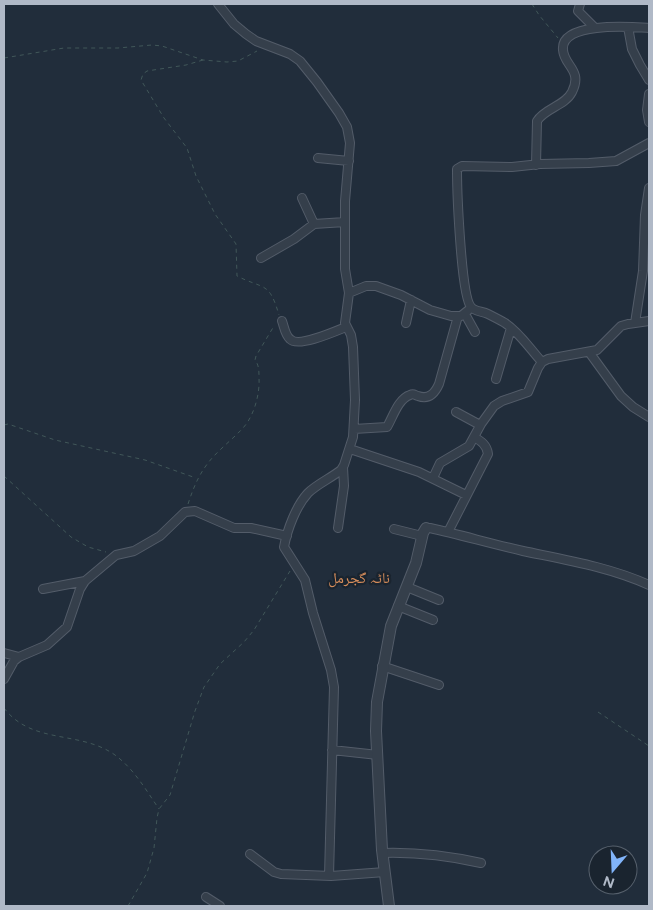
<svg xmlns="http://www.w3.org/2000/svg" width="653" height="910" font-family="Figtree,'Noto Naskh Arabic',sans-serif">
<style>
.lines{fill:none;stroke-linecap:round;stroke-linejoin:round}
.minor-casing{stroke:#535c69;stroke-width:10}
.tertiary-casing{stroke:#535c69;stroke-width:12}
.path{stroke:#415759;stroke-width:1;stroke-dasharray:4 4;stroke-linecap:butt}
.minor{stroke:#353f4b;stroke-width:8}
.tertiary{stroke:#353f4b;stroke-width:10}
.labels{text-anchor:middle;dominant-baseline:central;stroke-width:4.5;stroke-linejoin:round;paint-order:stroke}
.quarter-label{font-size:15px;fill:#d68d5b;stroke:#1a242f}
</style>
<rect width="100%" height="100%" fill="#212d3b"/>
<g class="lines">
<defs>
<path id="minor" d="M218,4L234,24L246,34L256,41L290,54L300,61L317,82L339,113L347,127L350,143L345,201V269L349,293L345,323L351,335L353,347L355,400L353,437L344,465L341,470C331,478 317,484 308,493C296,506 287,530 284,547L305,580L313,613L331,670L334,687L329,876
M580,4L578,11L595,28
M628,27L632,49L640,65L649,80
M649,94L647,110L649,122
M318,158L349,161
M536,165L537,121C545,108 565,106 572,92C583,70 564,66 563,50C560,21 633,27 649,28
M302,198L314,224
M261,258L294,239L314,224L345,222
M349,293L366,286H376L401,295L430,310L451,316H461L471,308
M465,314L475,332
M282,321C284,326 285,335 290,339C298,348 336,331 346,327
M406,323L411,300
M635,323L643,271L645,215L649,188
M589,352L621,396L633,407L649,417
M542,362C530,349 520,333 505,323C500,320 494,317 488,314C482,311 475,312 471,307C461,296 457,190 457,169L462,166L512,167L540,164L589,163L616,161L649,143
M496,379L511,328
M456,412L480,425
M354,429L387,427C393,417 398,399 410,395C414,393 414,395 418,396C429,400 435,393 439,384L458,316
M350,449L419,472L466,495
M433,478L440,463L469,446L481,424L494,406L502,401L528,392L538,368L542,362L548,359L597,350L621,326L628,324L649,321
M338,528L344,486L343,467
M426,528H430C461,535 492,544 523,551C566,560 609,567 649,585
M394,529L422,536
M448,532L488,454C487,445 481,441 474,437
M407,587L439,600
M43,589L85,581
M398,606L433,620
M4,653L19,657
M382,666L439,685
M4,679L14,661L19,657L47,645L67,627L80,589L85,581L116,555L134,551L160,536L185,512L195,511L234,528H251L287,536
M332,750L378,755
M383,853C416,852 449,856 481,863
M250,854L274,872L281,874L331,876L385,872
M206,897L220,906"/>
<path id="tertiary" d="M389,906L382,850L376,731L377,702L391,626L416,563L423,533L426,528"/>
</defs>
<!-- minor casing -->
<use href="#minor" class="minor-casing"/>
<!-- tertiary casing -->
<use href="#tertiary" class="tertiary-casing"/>
<!-- path -->
<path class="path" d="M532,4L539,15L558,38
M4,58L64,48H118L152,45L162,46L203,60L227,62L238,61L257,51
M203,60L186,65L147,71L143,74L141,80L164,118L187,148L196,176L215,214L236,244L237,276C265,290 269,281 279,315
M4,425L8,424L55,440L145,460L196,478
M4,476L71,537L88,547L106,552
M188,504C193,489 198,476 208,463C218,450 232,440 243,428C254,416 260,394 259,378C259,371 259,365 255,360L256,356L274,326
M4,708C32,745 80,730 115,755C134,769 146,790 159,809
M598,712L649,746
M128,906L147,873L154,848L157,818L159,809L170,795L195,711L204,687L220,664L244,642L254,630L290,571"/>
<!-- minor -->
<use href="#minor" class="minor"/>
<!-- tertiary -->
<use href="#tertiary" class="tertiary"/>
</g>
<g class="labels">
<!-- quarter labels -->
<g class="quarter-label">
<text x="359" y="578">ناٹہ گجرمل</text>
</g>
</g>
<!-- border -->
<rect width="653" height="910" fill="none" stroke="#b0b9c7" stroke-width="10"/>
<!-- north arrow -->
<g transform="translate(613 870) rotate(199)"><circle r="24" fill="#1a242f" stroke="#56606c"/>
<path d="M0-4L9 19L0 12L-9 19Z" fill="#81b4fa"/>
<text y="-8" font-size="14" font-weight="bold" text-anchor="middle" fill="#b0b9c7">N</text>
</g>
</svg>
